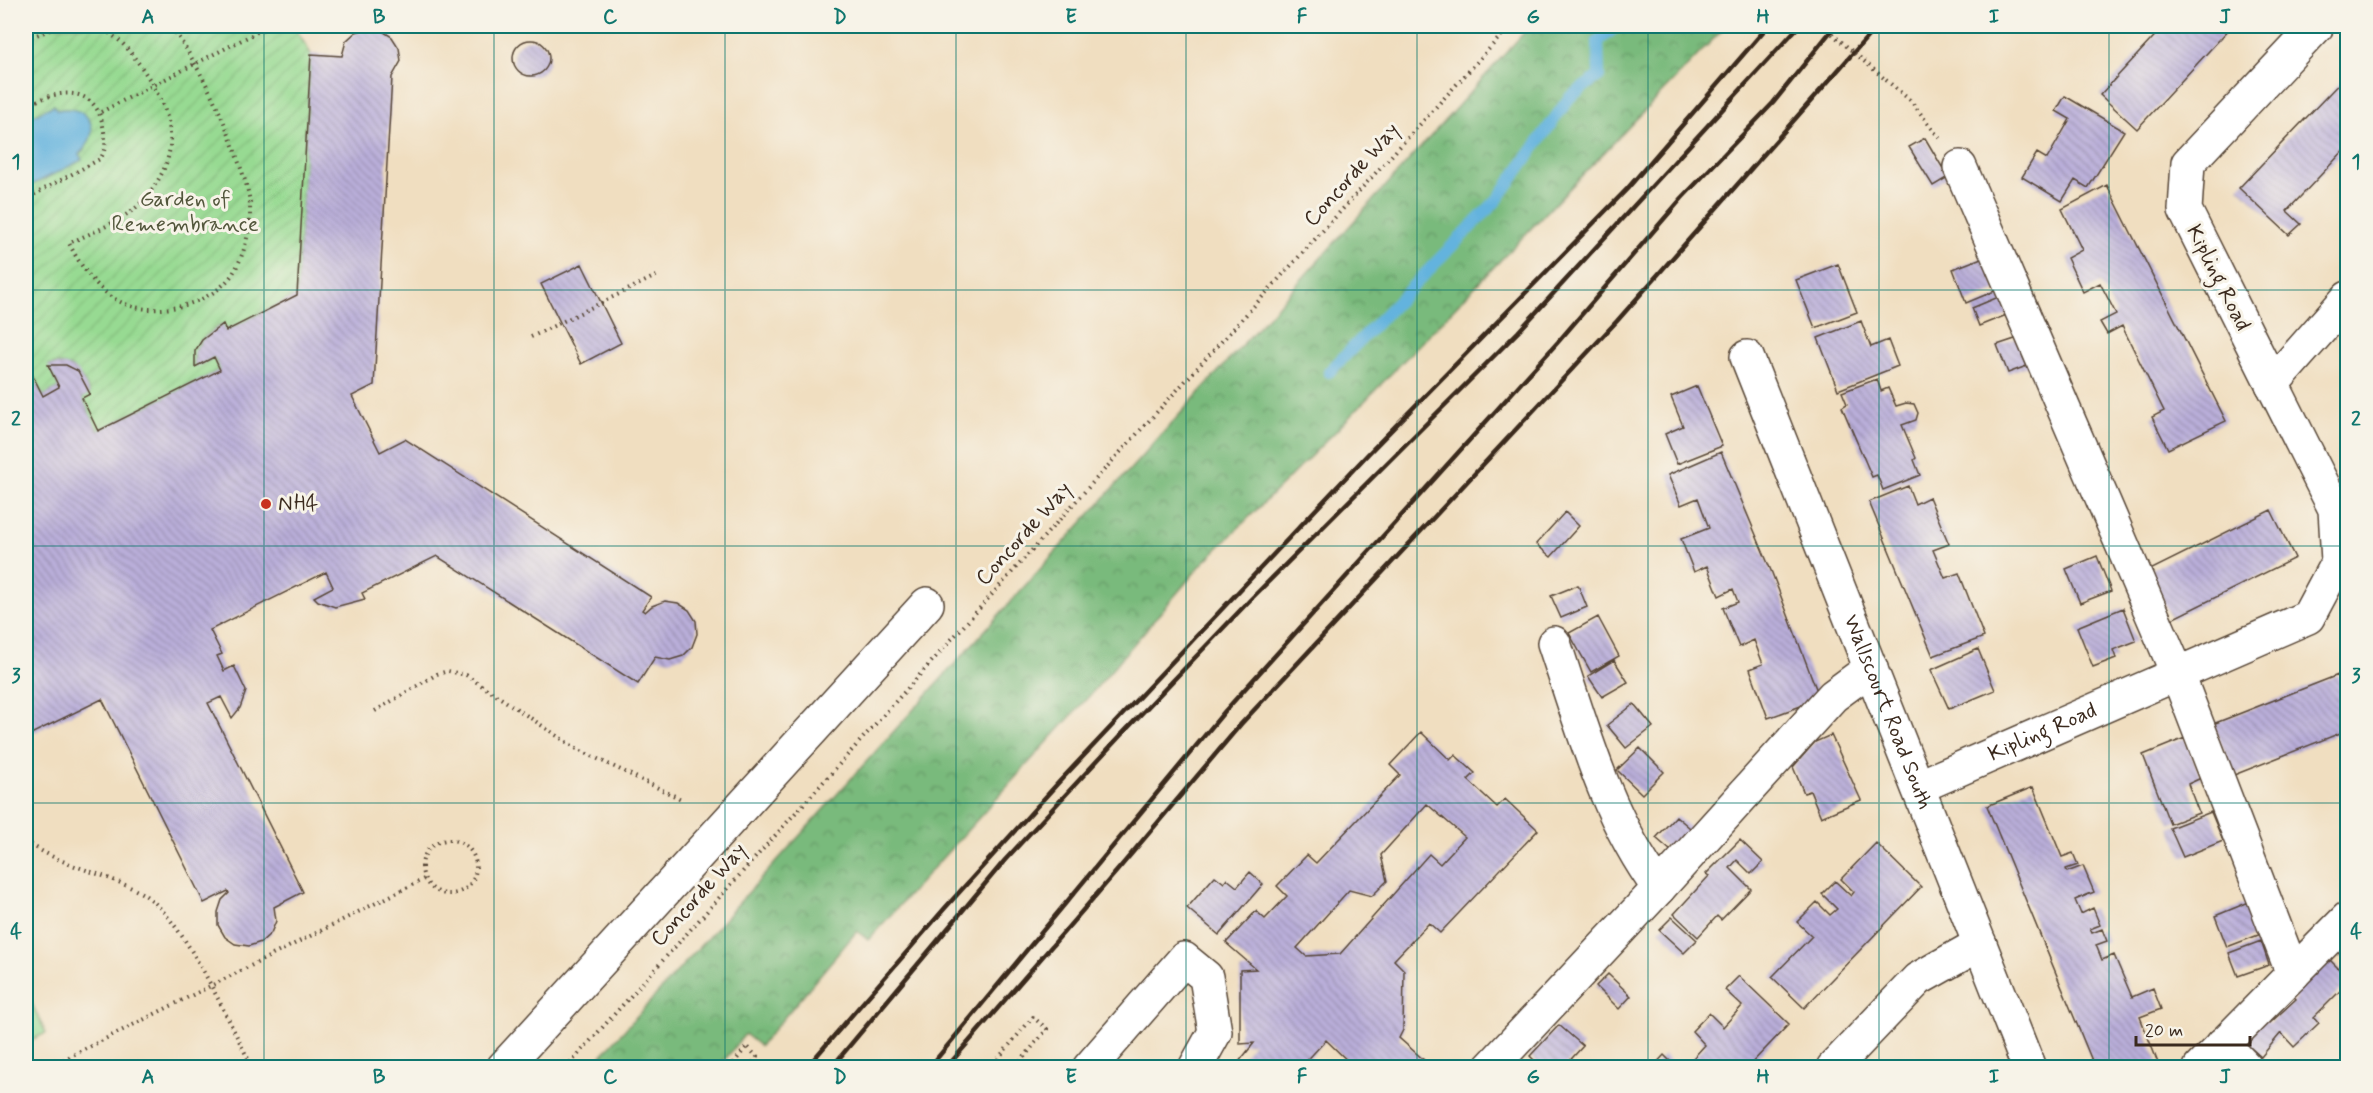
<svg xmlns="http://www.w3.org/2000/svg" width="2373" height="1093" font-family="Mynerve,sans-serif">
<style>
.grass{fill:#97da92;stroke:#698258;stroke-width:1.5}
.forest{fill:url(#forest-crowns);stroke:#5a724d;stroke-width:1.5}
.garden{fill:url(#garden-furrows);stroke:#698258;stroke-width:1.5}
.water{fill:#63b3de;stroke:#4f6e7e;stroke-width:1.5}
.lines{fill:none;stroke-linecap:round;stroke-linejoin:round}
.stream{stroke:#63b3de;stroke-width:12}
.building{fill:url(#building-back-hatch);fill-rule:evenodd}
.minor-casing{stroke:#564536;stroke-width:36}
.path{stroke:#564536;stroke-width:4;stroke-dasharray:1.5 4.5;stroke-linecap:butt}
.minor{stroke:#fff;stroke-width:33}
.rail{stroke:#3b2a1e;stroke-width:4.5}
.path-bridge{stroke:#564536;stroke-width:4;stroke-dasharray:1.5 4.5;stroke-linecap:butt}
.grid{fill:none;stroke:#0f766e;stroke-width:1.5;stroke-opacity:0.55}
.poi-dot{fill:#c8321e;stroke:#f7f3e8;stroke-width:2}
.labels{text-anchor:middle;dominant-baseline:central;stroke-width:6;stroke-linejoin:round;paint-order:stroke}
.street-label{font-size:22px;fill:#3b2a1e;stroke:#f7f3e8}
.park-label{font-size:22px;fill:#52563b;stroke:#f7f3e8}
.poi-label{font-size:22px;fill:#3b2a1e;stroke:#f7f3e8;text-anchor:start}
.neatline{fill:none;stroke:#0f766e;stroke-width:2}
.grid-label{font-size:20px;text-anchor:middle;font-weight:bold;fill:#0f766e}
</style>
<defs>
<pattern id="forest-crowns" width="20" height="18" patternUnits="userSpaceOnUse" patternTransform="scale(1.5)"><rect width="20" height="18" fill="#79ba7c"/><path d="M2 6a3 3 0 1 1 6 0M12 15a3 3 0 1 1 6 0" fill="none" stroke="#649765"/></pattern>
<pattern id="garden-furrows" width="10" height="10" patternUnits="userSpaceOnUse" patternTransform="scale(1.5)"><rect width="10" height="10" fill="#97da92"/><path d="M-1 1l2-2M0 10L10 0M9 11l2-2" fill="none" stroke="#83bb7d"/></pattern>
<pattern id="building-back-hatch" width="6" height="6" patternUnits="userSpaceOnUse" patternTransform="scale(1.5)"><rect width="6" height="6" fill="#baafda"/><path d="M-1 5l2 2M0 0l6 6M5-1l2 2" fill="none" stroke="#988fb0"/></pattern>
</defs>
<rect width="100%" height="100%" fill="#f7f3e8"/>
<filter id="ink" filterUnits="userSpaceOnUse"><feTurbulence type="fractalNoise" baseFrequency=".0167" numOctaves="2"/><feDisplacementMap in="SourceGraphic" scale="12" xChannelSelector="R" yChannelSelector="G"/><feConvolveMatrix kernelMatrix="1 2 1 2 8 2 1 2 1" color-interpolation-filters="sRGB"/></filter>
<filter id="wash" filterUnits="userSpaceOnUse"><feTurbulence type="fractalNoise" baseFrequency=".008" numOctaves="4" result="noise"/><feDisplacementMap in="SourceGraphic" scale="24" xChannelSelector="R" yChannelSelector="G"/><feGaussianBlur stdDeviation="1.35" result="paint"/><feColorMatrix in="noise" values="0 0 0 0 0 0 0 0 0 0 0 0 0 0 0 0 0 1.4 0 .05"/><feComposite in="paint" operator="in"/></filter>
<g filter="url(#wash)">
<rect width="100%" height="100%" fill="#f0dec0"/>
<!-- grass -->
<path class="grass" d="M26,992L46,1033L26,1043Z"/>
<!-- forest -->
<path class="forest" d="M1530,26H1726L1334,433L1201,565L1091,694L868,940L857,931L760,1046L745,1034L719,1067H591Z"/>
<!-- garden -->
<path class="garden" d="M26,26H294L311,54L297,295L226,331L222,324C207,335 190,345 195,366L214,357L220,370L98,431L82,398L90,393C80,373 73,361 49,365L59,387L43,396L26,362V188L81,160L79,154C102,134 90,103 57,110L54,105L26,119Z"/>
<!-- water -->
<path class="water" d="M54,105L57,110C90,103 104,132 79,154L82,160L26,188V119Z"/>
<g class="lines">
<!-- stream -->
<path class="stream" d="M1329,372L1497,200L1570,97L1599,76L1598,41L1617,26"/>
</g>
<g id="blocks">
<!-- building -->
<path class="building" d="M2164,26H2232L2137,129L2100,95Z
M368,28L381,30L392,37L399,48L401,61L392,77L374,385L352,396L380,452L405,439L651,597L642,610L645,612L652,606L665,601L678,603L689,610L696,621L697,634L692,647L683,656L670,660L655,657L638,684L437,556L362,593L365,599L335,607L318,601L314,597L333,587L326,572L210,630L222,654L217,656L224,671L234,666L246,691L240,708L232,718L221,697L208,703L303,892L274,907L276,921L271,933L261,942L249,946L235,944L225,937L218,925V912L222,900L229,893L228,891L204,903L102,699L31,734L26,723V362L43,396L59,387L48,365H66L78,371L90,394L82,398L98,431L220,370L214,357L195,367V351L202,340L223,324L226,331L297,295L311,54L342,56L346,41L356,32Z
M513 58a18 18 0 1 1 36 0a18 18 0 1 1-36 0Z
M2348,74V146L2287,211L2301,224L2289,235L2239,188Z
M2065,96L2124,131L2088,188L2075,180L2062,201L2022,177L2037,153L2047,159L2070,119L2056,111Z
M1925,138L1948,177L1933,186L1909,147Z
M2107,185L2226,421L2168,449L2152,417L2164,411L2122,326L2107,334L2100,322L2116,314L2100,283L2083,292L2067,258L2082,250L2062,209Z
M1984,257L1997,290L1966,303L1953,269Z
M582,264L621,343L581,364L541,284Z
M1838,264L1857,312L1815,328L1796,280Z
M2001,296L2009,314L1979,326L1972,308Z
M1861,321L1871,347L1888,340L1898,366L1838,390L1818,338Z
M2021,337L2032,364L2008,373L1997,345Z
M1877,379L1881,391L1888,388L1896,406L1906,403L1914,404L1918,413L1916,420L1902,425L1916,458L1914,460L1920,475L1883,490L1877,475L1872,477L1842,407L1847,404L1842,392Z
M1697,386L1722,446L1677,464L1665,434L1683,426L1671,397Z
M1721,452L1772,573L1820,699L1768,718L1750,669L1763,664L1754,640L1739,647L1723,608L1738,602L1733,589L1719,596L1707,566L1694,572L1681,539L1709,528L1698,498L1681,505L1668,475Z
M1908,486L1915,504L1929,497L1949,544L1933,550L1945,578L1959,573L1984,637L1933,656L1869,502Z
M2271,510L2295,558L2172,619L2148,571Z
M1565,512L1579,526L1551,557L1536,544Z
M2097,556L2111,591L2080,603L2066,569Z
M1578,585L1587,607L1561,618L1551,596Z
M2123,608L2136,641L2113,650L2116,658L2093,667L2077,627Z
M1598,617L1619,656L1591,672L1569,633Z
M1978,649L1995,690L1949,709L1931,670Z
M1614,660L1628,682L1602,697L1588,676Z
M2338,675L2348,700V730L2234,775L2213,724Z
M1634,704L1653,727L1626,748L1607,725Z
M1421,732L1450,760L1455,755L1475,773L1468,780L1497,807L1505,799L1538,830L1440,933L1429,923L1394,960L1404,970L1403,1030L1399,1038L1433,1068H1355L1326,1040L1300,1068H1234L1254,1043L1240,1044V970L1256,969L1226,943L1256,911L1265,919L1287,896L1277,886L1307,855L1316,863L1400,775L1390,765ZM1427,804L1465,837L1440,864L1429,854L1340,954L1306,956L1297,948L1349,890L1372,896L1387,881L1381,855Z
M1831,735L1861,800L1821,817L1810,791L1804,793L1793,767L1815,742Z
M2185,738L2201,778L2188,784L2199,813L2170,824L2143,755Z
M1640,748L1664,772L1642,794L1617,770Z
M2033,787L2062,857L2073,853L2078,865L2066,869L2067,872L2083,866L2094,892L2075,900L2081,914L2093,908L2100,925L2090,929L2092,933L2102,929L2107,941L2096,945L2102,960L2114,955L2132,997L2153,988L2161,1009L2140,1017L2160,1068H2095L1987,806Z
M2211,812L2223,841L2183,857L2170,828Z
M1676,816L1697,834L1678,857L1656,838Z
M1740,840L1763,862L1751,874L1737,860L1730,868L1751,889L1721,920L1717,916L1698,937L1674,914L1709,876L1706,874Z
M1876,843L1921,887L1804,1008L1772,977L1812,936L1797,922L1817,902L1830,915L1837,909L1822,894L1835,881L1851,896L1854,892L1841,879Z
M1250,872L1263,884L1219,935L1187,908L1215,876L1224,883L1227,879L1237,887Z
M2249,902L2261,934L2227,947L2215,916Z
M1672,917L1697,940L1684,953L1659,930Z
M2261,941L2269,965L2238,976L2229,953Z
M2348,946V962L2340,954Z
M2327,957L2348,978V983L2314,1017L2319,1023L2294,1047L2281,1033L2261,1057L2242,1040L2262,1016L2270,1023L2296,999L2291,993Z
M1608,974L1631,996L1619,1009L1596,986Z
M1739,976L1789,1024L1747,1068H1684L1705,1045L1692,1031L1709,1013L1723,1027L1742,1006L1725,990Z
M1559,1025L1583,1046L1563,1068H1531L1536,1062L1530,1056Z
M1664,1055L1677,1068H1652Z"/>
</g>
</g>
<g filter="url(#ink)">
<use href="#blocks" fill-opacity="0" stroke="#564536" stroke-width="1.5"/>
<g class="lines">
<defs>
<g id="minor">
<path d="M1960,167L2178,675L2293,974"/>
<path id="s1" d="M1747,357L2029,1068"/>
<path d="M2272,384L2348,298"/>
<path d="M1554,643C1582,726 1606,817 1659,888L1833,696L1871,668"/>
<path id="s2" d="M1918,787L2308,617L2338,561L2335,509L2185,210L2188,163L2317,26"/>
<path d="M2223,1044L2246,1068"/>
<path d="M503,1068L927,604"/>
<path d="M1089,1068L1184,959L1206,977L1215,1032L1195,1068"/>
<path d="M1490,1068L1659,888"/>
<path d="M1833,1068L1918,979L1980,944"/>
<path d="M2200,1068L2348,918"/>
</g>
</defs>
<!-- minor casing -->
<use href="#minor" class="minor-casing"/>
<!-- path -->
<path class="path" d="M86,26C114,29 127,47 142,68C167,105 183,141 157,182C149,193 142,204 130,212C112,225 89,234 69,243C79,264 95,287 115,299C149,320 209,307 232,275C245,255 251,228 250,205C249,189 243,175 238,160C222,112 200,68 171,26
M26,39L60,26
M1886,80L1911,101L1940,139
M26,106C60,88 98,84 104,132C106,141 106,151 100,159L26,199
M101,112L269,26
M531,337L660,274
M375,711L437,674L448,671L466,675L577,749L681,799
M422 867a27 27 0 1 1 54 0a27 27 0 1 1-54 0Z
M26,841C61,867 105,872 143,894C185,919 228,1022 253,1068
M979,1066L981,1068
M47,1068L424,879
M566,1068L1104,470L1510,26
M730,1068L747,1046L757,1057L749,1068
M990,1068L1033,1017L1047,1029L1015,1068"/>
<!-- minor -->
<use href="#minor" class="minor"/>
<!-- rail -->
<path class="rail" d="M806,1068L945,908L1059,782L1368,454L1627,189L1768,26
M831,1068L1005,860L1121,735L1251,599L1518,332L1799,26
M929,1068L1225,711L1558,342L1682,198L1773,103L1835,26
M946,1068L1116,872L1241,724L1617,321L1877,26"/>
<!-- path-bridge -->
<path class="path-bridge" d="M1823,26L1886,80"/>
</g>
</g>
<!-- grid -->
<path class="grid" d="M264,26V1068M494,26V1068M725,26V1068M956,26V1068M1186,26V1068M1417,26V1068M1648,26V1068M1879,26V1068M2109,26V1068M26,290H2348M26,546H2348M26,803H2348"/>
<!-- markers -->
<circle class="poi-dot" cx="266" cy="504" r="6"/>
<g class="labels">
<!-- street labels -->
<g class="street-label">
<text transform="translate(1352 175) rotate(-48)">Concorde Way</text>
<text transform="translate(2218 278) rotate(63)">Kipling Road</text>
<text transform="translate(1024 534) rotate(-48)">Concorde Way</text>
<text stroke="none"><textPath href="#s1" startOffset="382">Wallscourt Road South</textPath></text>
<text stroke="none"><textPath href="#s2" startOffset="136">Kipling Road</textPath></text>
<text transform="translate(699 895) rotate(-48)">Concorde Way</text>
</g>
<!-- park labels -->
<g class="park-label">
<text x="185" y="200">Garden of<tspan x="185" dy="25">Remembrance</tspan></text>
</g>
<!-- poi labels -->
<g class="poi-label">
<text x="278" y="504">NH4</text>
</g>
</g>
<!-- margin -->
<rect width="2373" height="1093" fill="none" stroke="#f7f3e8" stroke-width="66"/>
<!-- scale -->
<path d="M2136 1036v9h114v-9" fill="none" stroke="#3b2a1e" stroke-width="3"/>
<text x="2145" y="1036" font-size="18" fill="#3b2a1e" stroke="#f7f3e8" stroke-width="4.5" paint-order="stroke">20 m</text>
<rect x="33" y="33" width="2307" height="1027" class="neatline"/>
<g class="grid-label">
<text x="148" y="23">A</text>
<text x="379" y="23">B</text>
<text x="610" y="23">C</text>
<text x="840" y="23">D</text>
<text x="1071" y="23">E</text>
<text x="1302" y="23">F</text>
<text x="1533" y="23">G</text>
<text x="1763" y="23">H</text>
<text x="1994" y="23">I</text>
<text x="2225" y="23">J</text>
<text x="16" y="168">1</text>
<text x="2356" y="168">1</text>
<text x="16" y="425">2</text>
<text x="2356" y="425">2</text>
<text x="16" y="682">3</text>
<text x="2356" y="682">3</text>
<text x="16" y="938">4</text>
<text x="2356" y="938">4</text>
<text x="148" y="1083">A</text>
<text x="379" y="1083">B</text>
<text x="610" y="1083">C</text>
<text x="840" y="1083">D</text>
<text x="1071" y="1083">E</text>
<text x="1302" y="1083">F</text>
<text x="1533" y="1083">G</text>
<text x="1763" y="1083">H</text>
<text x="1994" y="1083">I</text>
<text x="2225" y="1083">J</text>
</g>
</svg>
